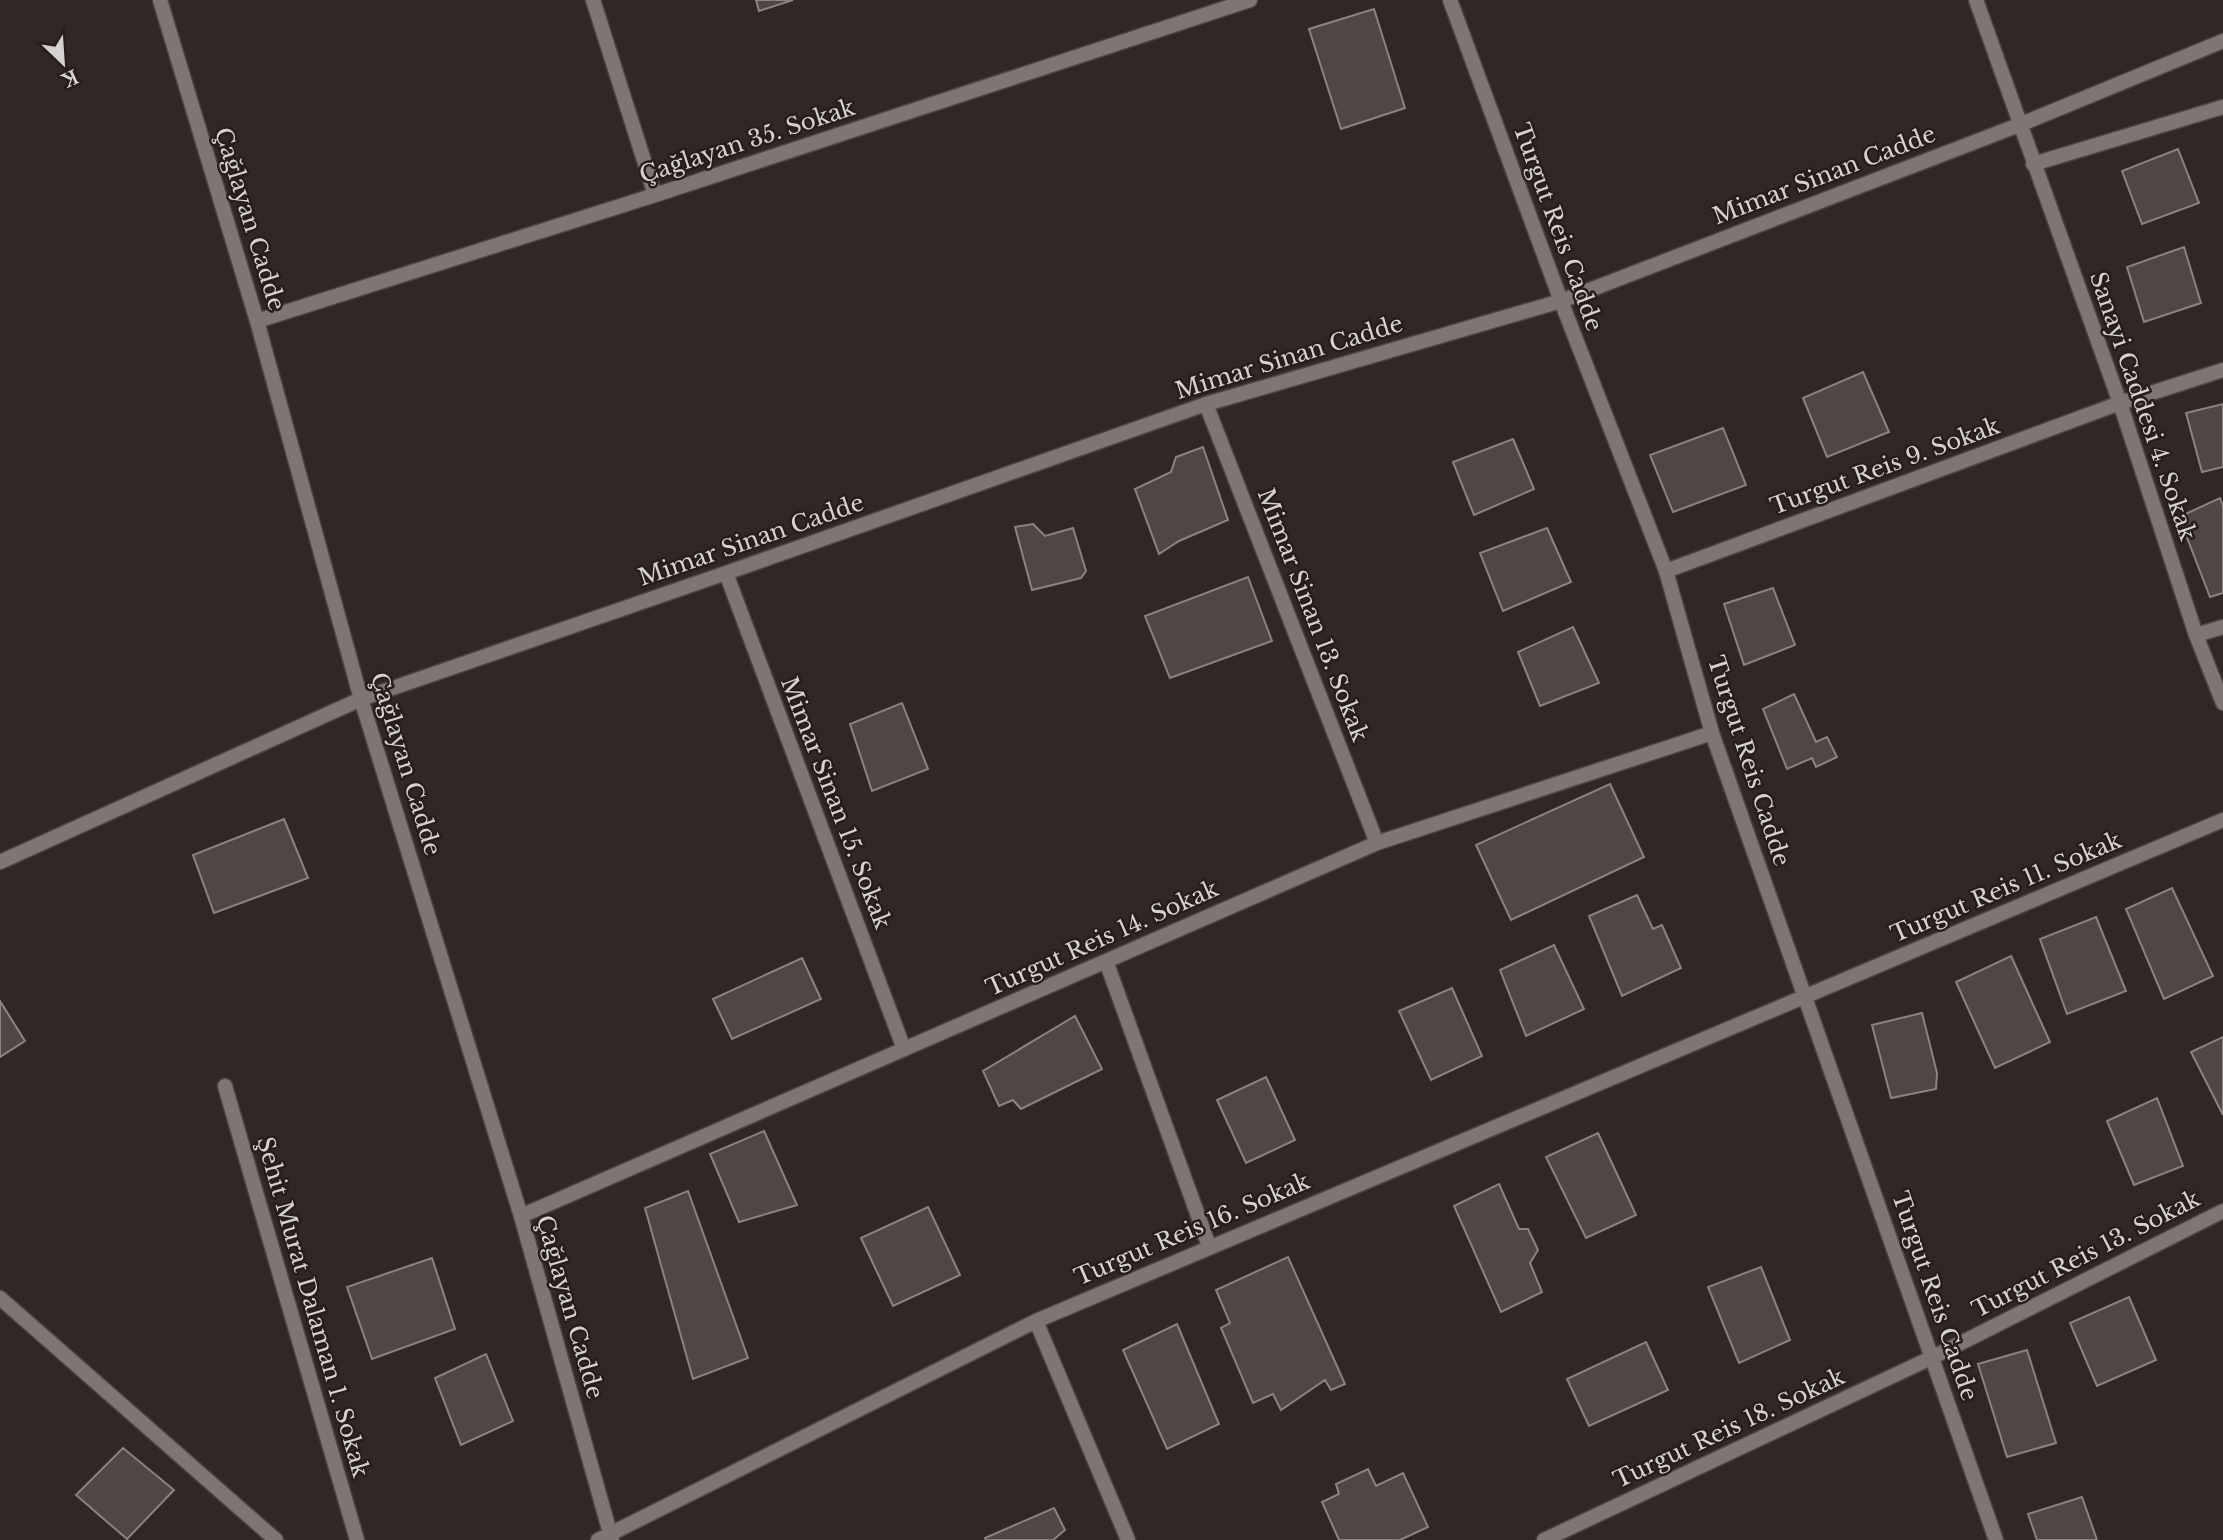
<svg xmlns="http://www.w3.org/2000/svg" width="2223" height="1540" font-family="'Libre Baskerville',serif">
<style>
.building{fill:#504646;stroke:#8d8281;stroke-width:2}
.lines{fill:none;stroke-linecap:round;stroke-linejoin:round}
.minor-casing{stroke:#4d4646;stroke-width:17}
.tertiary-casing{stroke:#4d4646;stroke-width:17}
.minor{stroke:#807575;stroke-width:14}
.tertiary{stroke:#807575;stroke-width:14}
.labels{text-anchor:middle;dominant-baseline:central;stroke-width:5;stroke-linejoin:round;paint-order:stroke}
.street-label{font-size:23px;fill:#d7d1d1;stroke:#261e1d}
</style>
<rect width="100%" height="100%" fill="#302827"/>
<!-- building -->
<path class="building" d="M756,0H793L759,11Z
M1374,9L1405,108L1341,129L1309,29Z
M2178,149L2199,203L2142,224L2122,171Z
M2184,247L2201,303L2144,322L2127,267Z
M1863,372L1889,432L1827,457L1803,398Z
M2223,404V467L2202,472L2186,413Z
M1723,428L1746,485L1673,512L1650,455Z
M1513,439L1534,489L1474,515L1453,462Z
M1203,447L1228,520L1179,541L1159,554L1135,489L1171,472L1176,457Z
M2220,498L2223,506V593L2210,597L2179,517Z
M1033,524L1045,536L1073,528L1086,571L1081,578L1032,590L1015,527Z
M1547,528L1571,582L1503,611L1480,553Z
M1248,577L1272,641L1170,678L1145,616Z
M1773,588L1795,645L1744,665L1724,604Z
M1573,627L1599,683L1540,706L1518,652Z
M1794,694L1816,742L1827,737L1837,757L1816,767L1812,758L1787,769L1763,709Z
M902,703L928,769L872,791L850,724Z
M1610,784L1644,857L1511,920L1476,845Z
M284,819L308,878L214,913L193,855Z
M2172,888L2213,976L2164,999L2126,909Z
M1637,895L1653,929L1662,925L1681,968L1622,996L1589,916Z
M2096,917L2126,991L2067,1014L2040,939Z
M1554,945L1584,1009L1526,1036L1500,970Z
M2011,956L2050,1042L1995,1068L1956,982Z
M802,958L821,999L732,1039L713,999Z
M1452,988L1482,1056L1431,1080L1399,1011Z
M0,1001L25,1041L0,1057Z
M1922,1013L1937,1073L1936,1089L1891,1098L1872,1025Z
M1075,1016L1102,1069L1021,1109L1013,1100L999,1106L983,1071Z
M2223,1037V1115L2191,1052Z
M1266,1077L1295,1140L1246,1163L1217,1100Z
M2157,1098L2183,1166L2134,1185L2107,1121Z
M764,1131L797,1205L739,1222L710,1154Z
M1598,1133L1636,1215L1586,1238L1546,1157Z
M1499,1184L1519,1229H1528L1538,1250L1530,1263L1542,1292L1501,1312L1454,1206Z
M688,1191L748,1358L693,1379L645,1208Z
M928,1207L960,1275L893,1306L861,1238Z
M1288,1257L1345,1384L1331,1390L1325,1380L1281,1410L1273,1394L1253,1403L1221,1328L1230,1323L1216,1290Z
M432,1258L455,1329L372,1359L347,1287Z
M1761,1267L1790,1340L1739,1363L1708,1287Z
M2129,1297L2156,1360L2097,1386L2070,1323Z
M1177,1324L1219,1424L1167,1449L1123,1350Z
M1646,1342L1668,1390L1589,1426L1567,1379Z
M2027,1350L2056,1443L2007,1457L1978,1364Z
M486,1354L513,1421L461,1445L435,1378Z
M123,1448L174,1490L127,1539L76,1495Z
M1368,1469L1376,1486L1403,1473L1428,1527L1400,1540H1339L1322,1502L1339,1494L1336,1484Z
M2082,1497L2097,1540H2037L2028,1514Z
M1054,1508L1065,1530L1053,1540H986L985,1538Z"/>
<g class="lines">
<defs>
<path id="minor" d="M160,0L257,321L361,699L521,1216L612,1540
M593,0L655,195
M1976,0L2120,403L2196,635L2223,703
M2033,164L2223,107
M257,321L655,195L1250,0
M1206,404L1377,843
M1666,571L2120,403L2223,370
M726,573L904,1049
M2196,635L2223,627
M0,862L361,699L726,573L1206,404L1561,301L2019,125L2223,41
M1106,961L1209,1246
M225,1086L357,1540
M521,1216L1377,843L1712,733
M0,1298L276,1540
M1036,1321L1128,1540
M598,1540L1036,1321L2223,820
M1544,1540L1933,1357L2223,1211"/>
<path id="tertiary" d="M1450,0L1561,301L1666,571L1712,733L1996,1540"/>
</defs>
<!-- minor casing -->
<use href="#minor" class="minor-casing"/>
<!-- tertiary casing -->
<use href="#tertiary" class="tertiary-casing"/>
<!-- minor -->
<use href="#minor" class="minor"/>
<!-- tertiary -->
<use href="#tertiary" class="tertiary"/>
</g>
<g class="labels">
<!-- street labels -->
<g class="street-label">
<text transform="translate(747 141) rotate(-18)">Çağlayan 35. Sokak</text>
<text transform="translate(1824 175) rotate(-21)">Mimar Sinan Cadde</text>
<text transform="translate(250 219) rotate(73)">Çağlayan Cadde</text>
<text transform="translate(1558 227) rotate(70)">Turgut Reis Cadde</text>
<text transform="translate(1289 357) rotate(-17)">Mimar Sinan Cadde</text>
<text transform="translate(2143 406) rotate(71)">Sanayi Caddesi 4. Sokak</text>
<text transform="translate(1885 466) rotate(-20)">Turgut Reis 9. Sokak</text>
<text transform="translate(751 540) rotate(-19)">Mimar Sinan Cadde</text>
<text transform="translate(1313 615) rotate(69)">Mimar Sinan 13. Sokak</text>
<text transform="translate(1749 761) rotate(72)">Turgut Reis Cadde</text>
<text transform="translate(406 764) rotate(73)">Çağlayan Cadde</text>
<text transform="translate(836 803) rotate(69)">Mimar Sinan 15. Sokak</text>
<text transform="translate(2006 887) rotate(-23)">Turgut Reis 11. Sokak</text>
<text transform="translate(1102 938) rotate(-24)">Turgut Reis 14. Sokak</text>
<text transform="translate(1192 1229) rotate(-23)">Turgut Reis 16. Sokak</text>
<text transform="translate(2086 1254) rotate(-27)">Turgut Reis 13. Sokak</text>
<text transform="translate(1935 1296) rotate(71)">Turgut Reis Cadde</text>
<text transform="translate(313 1307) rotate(74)">Şehit Murat Dalaman 1. Sokak</text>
<text transform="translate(570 1307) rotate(74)">Çağlayan Cadde</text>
<text transform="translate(1729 1428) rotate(-25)">Turgut Reis 18. Sokak</text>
</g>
</g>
<!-- north arrow -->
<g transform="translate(63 63) rotate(155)" stroke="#261e1d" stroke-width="5" paint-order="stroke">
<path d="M0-5L12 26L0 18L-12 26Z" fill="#d7d1d1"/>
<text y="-10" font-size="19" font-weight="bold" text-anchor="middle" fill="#d7d1d1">K</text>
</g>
</svg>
